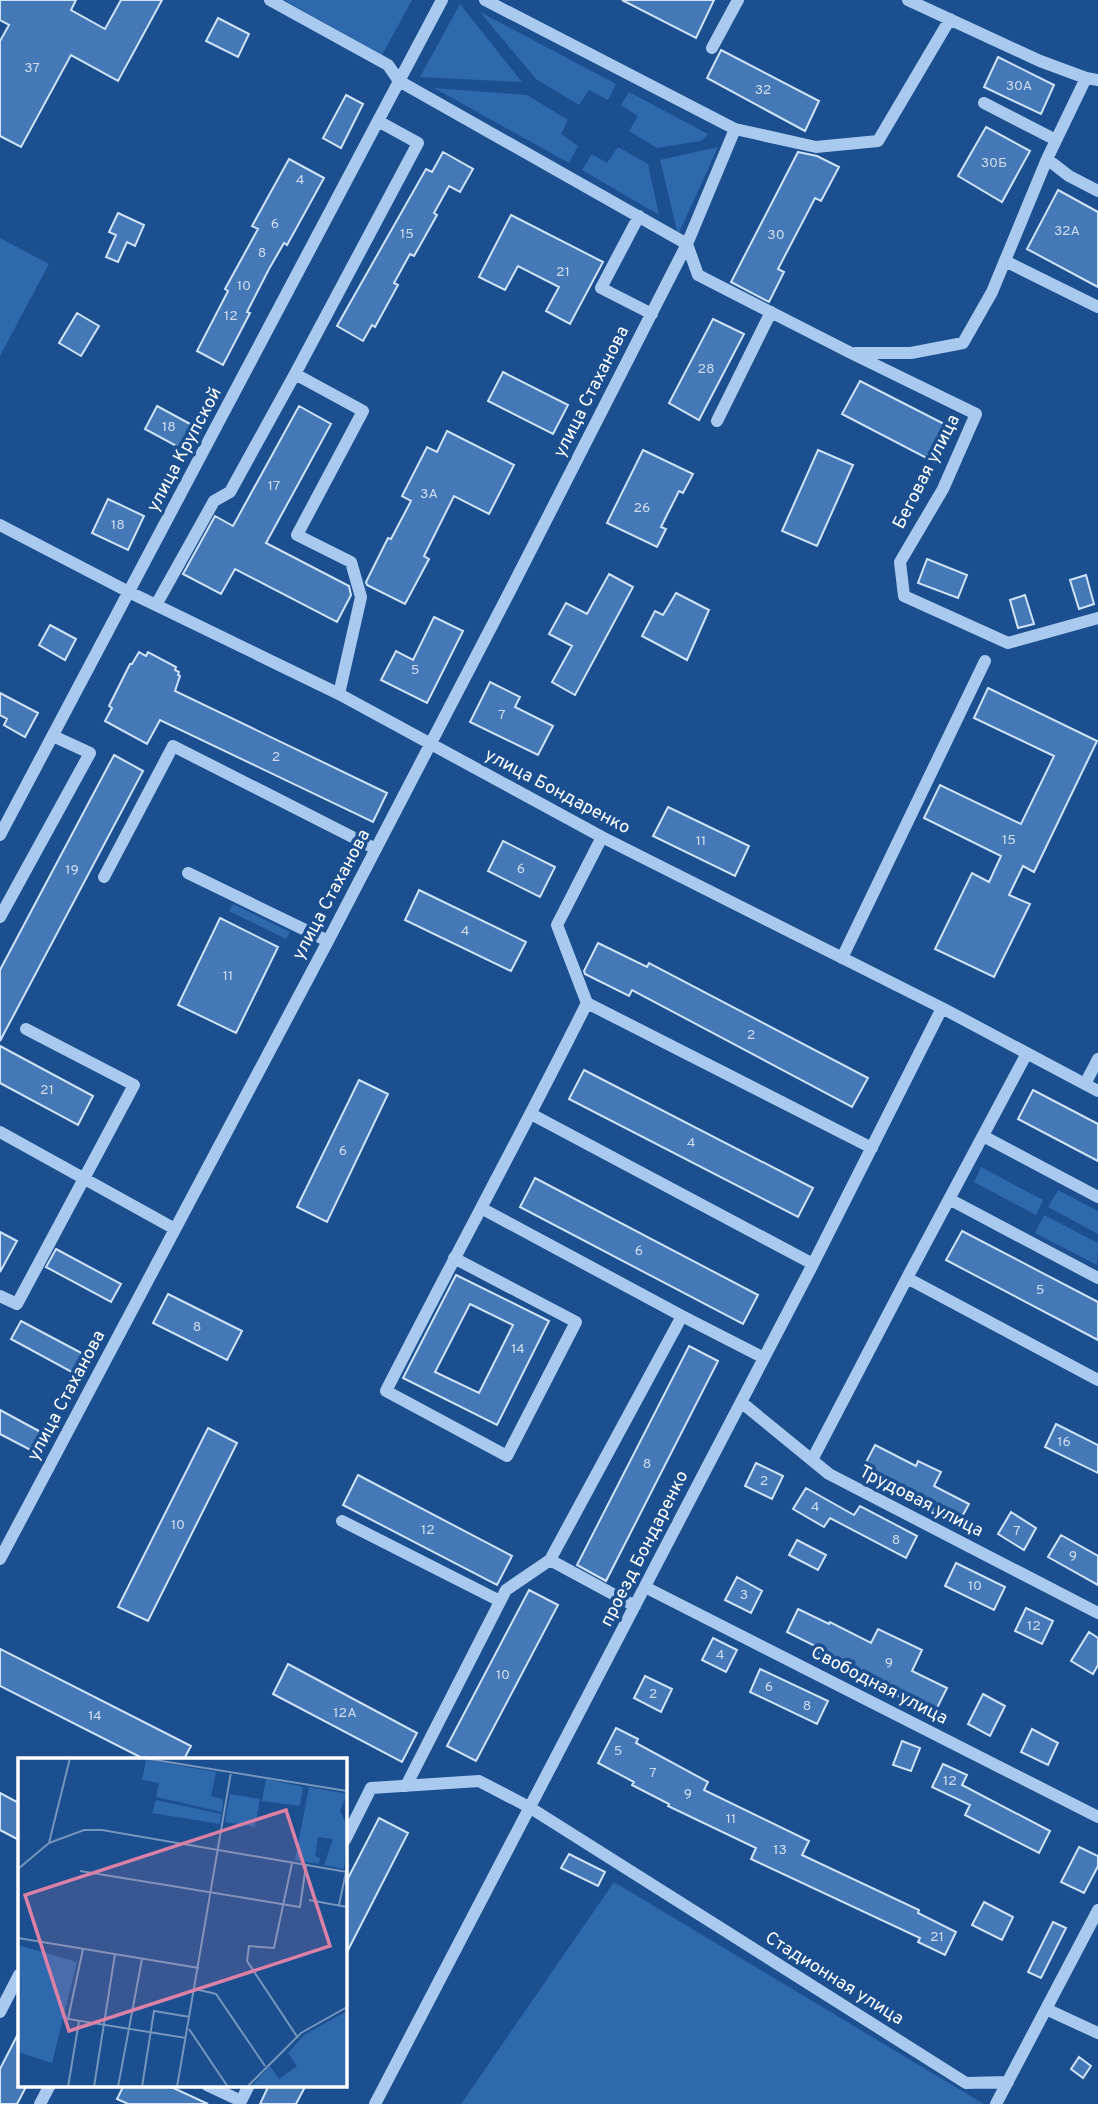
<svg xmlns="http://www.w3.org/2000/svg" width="1098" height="2104" font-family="Overpass,sans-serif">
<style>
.green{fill:#2e69ad}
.building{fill:#4478b7;stroke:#cfe3fa;stroke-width:2;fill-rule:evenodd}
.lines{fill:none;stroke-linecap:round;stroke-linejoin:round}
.minor{stroke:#a9c9ee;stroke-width:12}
.labels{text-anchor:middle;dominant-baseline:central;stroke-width:7;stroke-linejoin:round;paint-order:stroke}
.number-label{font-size:14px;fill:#d0dded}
.street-label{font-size:18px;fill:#fff;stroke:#1b4f8f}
.inset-road{fill:none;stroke:#7695bc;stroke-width:2}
.view{fill:#dd80a5;fill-opacity:0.15;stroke:#dd80a5;stroke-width:3.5}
.inset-edge{fill:none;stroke:#fff;stroke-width:3.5}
</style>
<rect width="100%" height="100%" fill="#1b4f8f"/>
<!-- green -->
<path class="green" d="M284,0H412L382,55Z
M460,4L522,82L420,77Z
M480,12L616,84L608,100L589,90L579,105L536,79Z
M434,88L527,95L568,120L561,134L578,146L569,163Z
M629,92L708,134L701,141L657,148L629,131L638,116L621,105Z
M618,147L648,164L659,215L582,170L592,154L607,163Z
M718,147L678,235L660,160Z
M0,238L49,264L0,356Z
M233,904L290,932L286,939L229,911Z
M981,1167L1043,1200L1036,1215L974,1182Z
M1058,1190L1098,1211V1234L1048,1207Z
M1044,1215L1098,1243L1097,1265L1035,1233Z
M614,1882L984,2104H461Z"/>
<!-- building -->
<path class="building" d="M0,0H76L71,10L105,29L121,0H162L118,81L71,55L21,147L0,136V41L9,25L0,20Z
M622,0H714L696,38Z
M218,18L249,34L238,57L206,41Z
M721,50L819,101L805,131L707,78Z
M998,57L1054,85L1041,114L984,87Z
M346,95L363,104L341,148L323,138Z
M986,127L1030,151L1002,202L958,176Z
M443,152L473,169L460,192L449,186L434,213L437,215L414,256L410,254L394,283L398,285L375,327L372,325L363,341L337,326L426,169L432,172Z
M798,152L817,156L839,167L821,201L815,198L778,269L784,272L769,302L731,282Z
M289,159L324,178L287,245L284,243L269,269L247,312L250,313L223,365L197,351L228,291L225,289L258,229L252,226Z
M1058,190L1098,212V287L1027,249Z
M118,213L144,225L135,246L127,242L118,262L106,257L116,235L109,232Z
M511,215L603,262L570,324L546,311L559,287L518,266L505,290L479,277Z
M77,313L99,326L81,356L59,343Z
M713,319L744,334L699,420L669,403Z
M503,372L568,405L553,434L488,401Z
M860,381L954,429L936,463L842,414Z
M157,406L192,425L180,448L145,429Z
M299,406L331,424L266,543L349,586L351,595L337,622L235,569L221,594L183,574L215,516L233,526Z
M447,431L514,465L489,514L454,496L424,556L429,559L405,604L367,585L366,582L388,538L391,539L411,501L402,496L427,447L437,452Z
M643,450L693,474L683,493L679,491L661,527L666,529L657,547L607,523Z
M818,450L853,465L817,546L782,531Z
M108,499L144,516L128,550L92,533Z
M927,559L967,575L958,598L918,583Z
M609,574L633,587L575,695L552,682L572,646L549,634L566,603L587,614Z
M1086,575L1094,604L1079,609L1070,580Z
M676,593L709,610L687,660L642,636L655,611L663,615Z
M1025,595L1034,624L1018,628L1010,600Z
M434,617L463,631L427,703L381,680L396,651L413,660Z
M50,625L76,639L65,660L39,645Z
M139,652L146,656L148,652L176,667L175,670L179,672L178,675L180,676L175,691L387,793L373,822L160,720L147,744L105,721L112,708L109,706L130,664H132Z
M490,682L520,697L515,707L553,726L538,755L470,722Z
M988,688L1097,741L1034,872L1023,866L1009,895L1030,904L994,977L935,949L972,873L989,882L1001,856L924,818L940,785L1021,824L1054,756L974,718Z
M0,693L38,713L25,737L4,725L7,719L0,715Z
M114,755L143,771L0,1041V970Z
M668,807L749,846L735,876L653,836Z
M503,841L555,867L540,897L488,871Z
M419,890L526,942L511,971L405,920Z
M220,918L278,947L236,1033L178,1005Z
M598,943L647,967L649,963L868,1078L852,1107L632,990L629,996L585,974L584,971Z
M0,1046L93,1096L78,1125L0,1083Z
M584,1070L813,1188L798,1217L569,1099Z
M359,1080L388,1094L327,1222L297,1207Z
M1033,1090L1098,1124V1161L1018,1119Z
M535,1178L758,1295L743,1324L520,1207Z
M962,1231L1098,1302V1340L946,1260Z
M0,1232L17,1241L0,1272Z
M56,1249L121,1284L111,1302L46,1267Z
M456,1275L549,1321L497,1425L403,1378ZM470,1304L513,1325L479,1393L435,1372Z
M168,1294L242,1331L227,1360L153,1323Z
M21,1321L89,1357L79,1376L11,1339Z
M689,1346L718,1361L606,1581L577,1565Z
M0,1410L50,1437L40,1455L0,1434Z
M1056,1424L1098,1445V1473L1045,1447Z
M208,1428L237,1443L148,1621L118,1607Z
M875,1445L916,1466L918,1461L941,1472L934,1486L969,1504L957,1526L931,1512L933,1508L903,1493L905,1488L863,1468Z
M756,1463L783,1476L772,1499L745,1486Z
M358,1475L512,1556L497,1585L343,1505Z
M806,1488L854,1515L860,1506L917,1536L906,1558L830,1518L824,1527L793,1509Z
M1011,1512L1036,1528L1024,1550L998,1534Z
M1061,1535L1098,1556V1585L1048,1557Z
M797,1540L826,1555L818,1570L789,1555Z
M956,1563L1005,1587L994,1610L945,1586Z
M737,1577L762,1591L751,1613L725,1600Z
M529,1590L558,1605L476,1761L447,1746Z
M1026,1608L1053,1621L1042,1644L1015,1631Z
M798,1609L829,1624L830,1622L871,1643L878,1629L922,1650L912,1671L947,1688L936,1710L902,1693L900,1697L855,1676L857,1672L815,1651L817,1647L787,1632Z
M1089,1632L1098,1638V1665L1093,1674L1071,1661Z
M713,1638L737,1650L726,1672L702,1660Z
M0,1649L191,1746L184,1759H144L0,1686Z
M288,1664L417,1733L402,1762L273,1694Z
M760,1669L828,1701L817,1724L750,1692Z
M645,1676L672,1689L661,1712L634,1698Z
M983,1694L1005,1706L990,1736L968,1724Z
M616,1728L638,1739L636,1743L708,1782L704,1790L809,1841L802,1855L919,1910L918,1913L956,1932L945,1955L918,1942L920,1938L751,1859L756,1848L668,1806L669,1804L632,1785L634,1782L598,1763Z
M1032,1729L1058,1743L1048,1765L1021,1752Z
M902,1741L920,1748L911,1771L893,1765Z
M943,1764L967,1775L962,1785L1050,1831L1039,1853L965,1815L970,1805L932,1787Z
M0,1793L19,1803V1840L0,1830Z
M379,1818L408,1833L345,1956V1884Z
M1079,1847L1098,1856V1866L1084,1893L1061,1882Z
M569,1854L605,1872L598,1886L561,1868Z
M984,1902L1013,1917L1002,1940L972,1925Z
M1053,1922L1066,1928L1041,1978L1028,1972Z
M19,2032V2085H27L17,2104H0V2069Z
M1079,2057L1091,2066L1083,2078L1071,2069Z
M124,2085H167L208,2104H128L117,2099Z
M269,2085H306L296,2104H260Z"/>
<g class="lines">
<!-- minor -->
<path class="minor" d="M270,0L388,65L399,81L687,244
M485,0L735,129L816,147L878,141L950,19
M908,0L1040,61L1086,78L1098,80
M712,48L738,0
M984,103L1056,140
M1047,159L1069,176L1098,191
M639,216L601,288L652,314
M687,244L698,275L851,353L976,414L943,489L900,562L904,596L1008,643L1098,618
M1005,261L1098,307
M855,353H911L963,343L992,292L1047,159L1086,78
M295,374L363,411L297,535L351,562L361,597L339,694
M717,421L771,312
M0,525L129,592L339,694L602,837L942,1008L1098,1091
M156,605L214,501L230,492L295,374L418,143L378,121
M0,835L442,0
M188,873L328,941
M104,877L173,746L376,849
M0,917L90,753L53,736
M842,958L985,661
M587,1003L872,1148
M1027,1053L907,1278L1098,1380
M1085,1084L1098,1059
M531,1114L813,1264
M0,1132L175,1229
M983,1136L1098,1197
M949,1199L1098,1278
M481,1208L682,1316
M454,1258L576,1322L507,1456L386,1391C452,1261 522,1133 587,1003L557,925L602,837
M0,1296L17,1304L134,1085L26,1029
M741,1402L829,1474L1098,1613
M812,1460L907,1278
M342,1521L500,1601
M0,1559L328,941L510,591L687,244L735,129
M550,1560L635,1606
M645,1587L1098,1817
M406,1786L506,1590L550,1560L682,1316L764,1358
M345,1840L371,1788L479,1781L529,1807L966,2083L1008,2082
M1046,2009L1098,2033
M0,2012L19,1975
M207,2085L241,2101L249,2085
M40,2104L50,2085
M375,2104L813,1264L942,1008
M996,2104L1098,1910"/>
</g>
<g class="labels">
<!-- number labels -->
<g class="number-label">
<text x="32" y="68">37</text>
<text x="1019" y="86">30А</text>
<text x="763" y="90">32</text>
<text x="994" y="163">30Б</text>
<text x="300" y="180">4</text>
<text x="275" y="224">6</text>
<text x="1067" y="231">32А</text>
<text x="407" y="234">15</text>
<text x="776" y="235">30</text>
<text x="262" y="253">8</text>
<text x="563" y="272">21</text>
<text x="244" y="286">10</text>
<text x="231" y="316">12</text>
<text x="706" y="369">28</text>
<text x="169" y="427">18</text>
<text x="274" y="486">17</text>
<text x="429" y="494">3А</text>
<text x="642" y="508">26</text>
<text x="118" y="525">18</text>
<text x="415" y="670">5</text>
<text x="502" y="715">7</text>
<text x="276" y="757">2</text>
<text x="1009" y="840">15</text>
<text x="701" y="841">11</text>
<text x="521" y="869">6</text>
<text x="72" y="870">19</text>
<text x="465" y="931">4</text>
<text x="228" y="976">11</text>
<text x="751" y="1035">2</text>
<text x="47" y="1090">21</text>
<text x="691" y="1143">4</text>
<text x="343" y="1151">6</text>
<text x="639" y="1251">6</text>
<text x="1040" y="1290">5</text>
<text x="197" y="1327">8</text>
<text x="518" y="1349">14</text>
<text x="1064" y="1442">16</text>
<text x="647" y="1464">8</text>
<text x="764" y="1481">2</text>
<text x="815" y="1507">4</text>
<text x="178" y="1525">10</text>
<text x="428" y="1530">12</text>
<text x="1017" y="1531">7</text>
<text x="896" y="1540">8</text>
<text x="1073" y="1556">9</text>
<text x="975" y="1586">10</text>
<text x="744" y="1595">3</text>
<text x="1034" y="1626">12</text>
<text x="720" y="1655">4</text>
<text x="889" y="1663">9</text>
<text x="503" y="1675">10</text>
<text x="769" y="1687">6</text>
<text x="653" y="1694">2</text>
<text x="807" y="1706">8</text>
<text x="345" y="1713">12А</text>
<text x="95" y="1716">14</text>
<text x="618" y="1751">5</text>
<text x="653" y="1773">7</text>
<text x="950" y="1781">12</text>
<text x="688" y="1794">9</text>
<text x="731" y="1819">11</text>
<text x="780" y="1850">13</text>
<text x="937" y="1937">21</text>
</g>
<!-- street labels -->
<g class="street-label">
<text transform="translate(592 392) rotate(-63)">улица Стаханова</text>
<text transform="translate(185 450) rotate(-62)">улица Крупской</text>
<text transform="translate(927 472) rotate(-63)">Беговая улица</text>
<text transform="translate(557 792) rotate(28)">улица Бондаренко</text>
<text transform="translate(332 895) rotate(-62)">улица Стаханова</text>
<text transform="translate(67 1396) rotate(-62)">улица Стаханова</text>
<text transform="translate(921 1502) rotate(27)">Трудовая улица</text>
<text transform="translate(645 1549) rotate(-63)">проезд Бондаренко</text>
<text transform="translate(879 1686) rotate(27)">Свободная улица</text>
<text transform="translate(834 1979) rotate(32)">Стадионная улица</text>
</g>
</g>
<!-- overview -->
<g transform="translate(18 1758)">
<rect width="329" height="329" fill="#1b4f8f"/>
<path d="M128,2L198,14L193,38L205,41L204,54L138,39L141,25L124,22ZM248,21L285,29L282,48L244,43ZM291,29L329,36L322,53L329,67L326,111L306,107L315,81L300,79L297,98L302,100L301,106L277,102ZM212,36L242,41L237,69L207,64ZM138,42L203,56L202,66L134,55ZM0,187L59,204L34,305L0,294ZM329,253V329H233L252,308L261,321L279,308L270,295L286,277Z" fill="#2e69ad"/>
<path class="inset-road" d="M125,0L329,33M31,85L66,72H84L329,114M274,105L256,190L231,188L229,203L280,280M0,111L31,85L52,0M62,113L282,149L288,107M291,142L329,149M321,147L328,114M0,180L181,210M65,191L50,261L168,280M177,231L198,236L247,308M171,271L210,329M50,329L61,263M76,329L97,196M100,329L124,201M124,329L136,253L172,259M159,329L213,14M229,329L283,275L329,249"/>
<path class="view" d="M268,52L312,188L51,273L7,137Z"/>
<rect width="329" height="329" class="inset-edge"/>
</g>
</svg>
